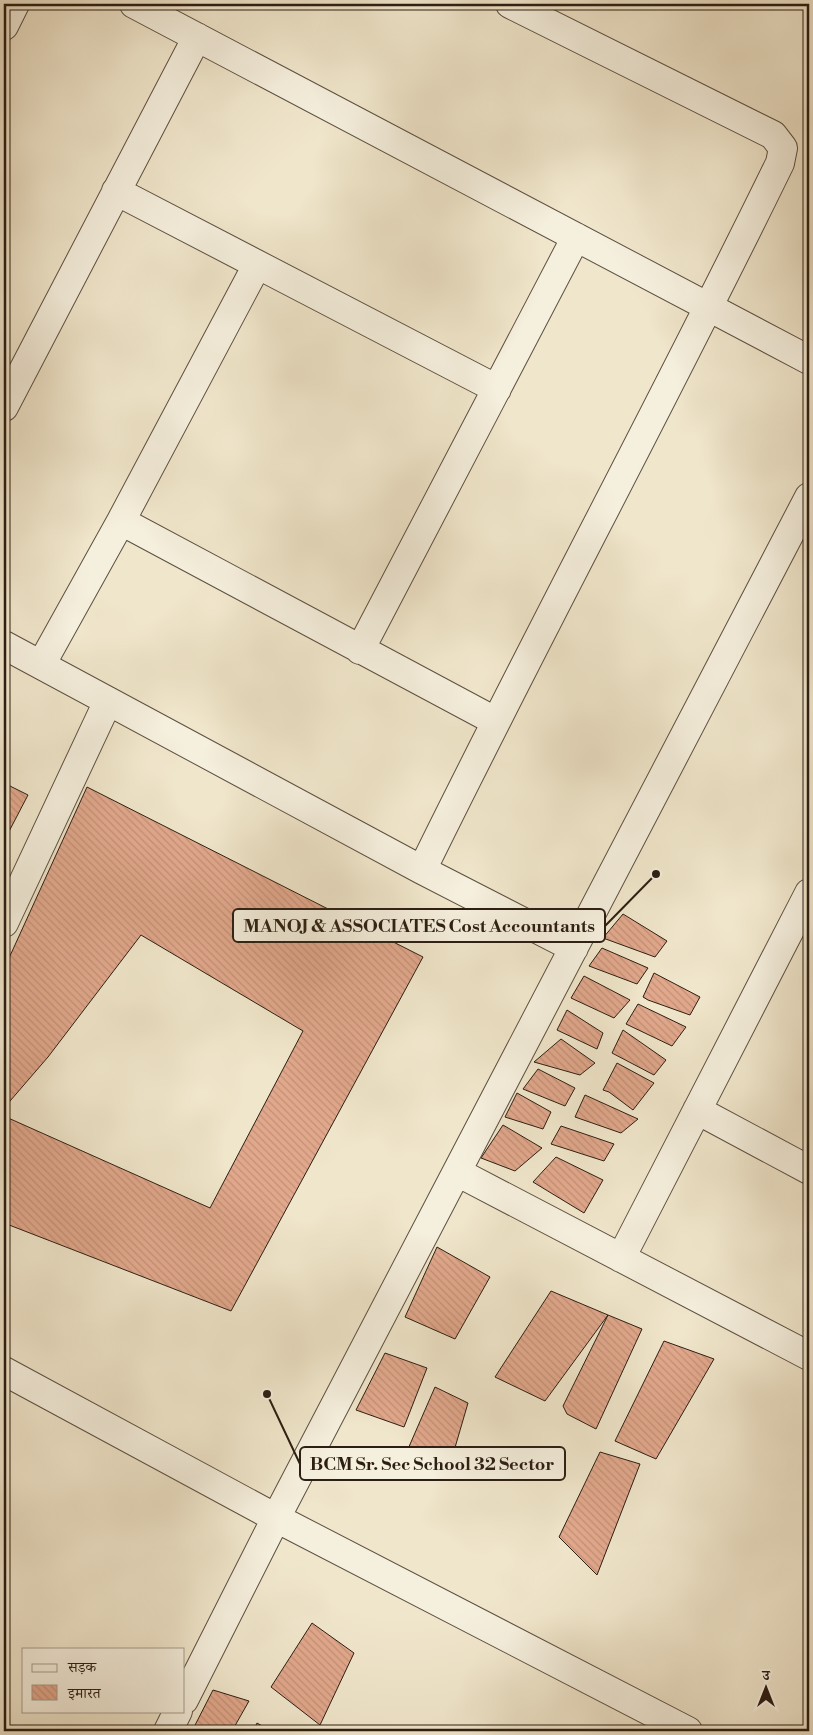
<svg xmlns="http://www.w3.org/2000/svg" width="813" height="1735" font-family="'Libre Bodoni','Noto Serif Devanagari',serif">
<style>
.building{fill:url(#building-back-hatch);stroke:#2c1e13}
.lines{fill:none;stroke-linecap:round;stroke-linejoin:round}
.minor-casing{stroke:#5d5041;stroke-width:30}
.minor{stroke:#f5efdd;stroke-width:28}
.leader{fill:none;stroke:#2c1e13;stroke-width:2}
.callout-dot{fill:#2c1e13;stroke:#f5efdd;stroke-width:2}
.callout{fill:#f5efdd;stroke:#2c1e13;stroke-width:2}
.callout-label{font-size:18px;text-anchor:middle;font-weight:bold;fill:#2c1e13}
</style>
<defs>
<pattern id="building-back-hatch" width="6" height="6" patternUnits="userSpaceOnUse" patternTransform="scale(1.25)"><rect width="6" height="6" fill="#e2a88c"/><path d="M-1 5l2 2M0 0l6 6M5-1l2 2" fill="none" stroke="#c29078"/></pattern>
</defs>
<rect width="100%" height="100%" fill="#f0e6cb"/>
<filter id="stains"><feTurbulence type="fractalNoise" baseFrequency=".004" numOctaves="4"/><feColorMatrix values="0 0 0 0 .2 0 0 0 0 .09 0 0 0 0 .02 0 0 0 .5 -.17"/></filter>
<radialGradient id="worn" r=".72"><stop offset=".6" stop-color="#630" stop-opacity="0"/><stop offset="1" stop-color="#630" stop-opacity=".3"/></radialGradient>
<!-- building -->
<path class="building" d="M4,783L28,795L4,841Z
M87,787L423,957L231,1311L4,1223V1121L6,1117L210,1208L303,1031L141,935L48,1057L4,1108V969Z
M623,914L667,941L655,957L603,938Z
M602,948L648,968L637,984L589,966Z
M654,973L700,997L690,1015L648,1000L643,997Z
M584,976L630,1000L614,1018L571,998Z
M638,1004L686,1027L672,1046L626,1024Z
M567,1010L603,1033L597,1049L557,1030Z
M623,1030L666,1060L654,1075L612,1053Z
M561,1039L595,1063L580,1075L534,1062Z
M617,1063L654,1083L633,1110L609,1092L603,1090Z
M538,1069L575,1088L565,1106L523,1089Z
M517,1093L551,1112L543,1129L505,1117Z
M585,1095L638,1119L621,1133L575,1117Z
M503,1125L542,1148L515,1171L481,1158Z
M561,1126L614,1144L604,1161L551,1144Z
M556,1157L603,1180L584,1213L533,1182Z
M437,1247L490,1277L455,1339L405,1317Z
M551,1291L608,1315L545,1401L495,1377Z
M608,1315L642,1329L596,1429L567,1414L563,1406Z
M664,1341L714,1359L656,1459L615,1441Z
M385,1353L427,1368L404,1427L356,1410Z
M435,1387L468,1403L447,1475L401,1465Z
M600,1452L640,1464L597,1575L559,1537Z
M312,1623L354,1653L320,1725L271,1687Z
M213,1690L249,1701L232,1731H192Z
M257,1723L271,1731H253Z"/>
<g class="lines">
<defs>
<path id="minor" d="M134,4L809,360
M4,26L15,4
M116,191L497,389
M4,407L197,37
M121,521L495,721
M4,645L422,870L574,948
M360,650L576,237
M41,665L121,521L257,265
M422,870C538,633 664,401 780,163L783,148L773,135L510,4
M4,923L108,701
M697,1110L809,1170
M457,1172L809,1356
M621,1258L809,893
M4,1371L276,1518L688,1731
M184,1700L276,1518L809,497
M168,1731L178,1711"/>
</defs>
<!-- minor casing -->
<use href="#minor" class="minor-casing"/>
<!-- minor -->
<use href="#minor" class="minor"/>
</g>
<!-- callouts -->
<path class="leader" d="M656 874L605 926M267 1394L300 1464"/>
<g class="callout-dot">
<circle cx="656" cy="874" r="5"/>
<circle cx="267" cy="1394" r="5"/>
</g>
<g class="callout">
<rect x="233" y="909" width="372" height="33" rx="5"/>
<rect x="300" y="1447" width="265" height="33" rx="5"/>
</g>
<g class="callout-label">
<text x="419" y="932">MANOJ &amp; ASSOCIATES Cost Accountants</text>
<text x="432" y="1470">BCM Sr. Sec School 32 Sector</text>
</g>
<!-- margin -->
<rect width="813" height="1735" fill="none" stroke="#f0e6cb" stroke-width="20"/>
<rect x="5" y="5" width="803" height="1725" fill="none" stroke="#2c1e13" stroke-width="2.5"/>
<rect x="10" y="10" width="793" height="1715" fill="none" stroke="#2c1e13"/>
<!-- legend -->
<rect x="22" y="1648" width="162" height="65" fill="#f5efdd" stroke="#a59b8c"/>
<rect x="32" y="1664" width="25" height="8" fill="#f5efdd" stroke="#a59b8c"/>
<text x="68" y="1672" font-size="15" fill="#2c1e13">सड़क</text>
<rect x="32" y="1685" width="25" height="15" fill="url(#building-back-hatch)" stroke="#a59b8c"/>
<text x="68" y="1698" font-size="15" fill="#2c1e13">इमारत</text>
<!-- north arrow -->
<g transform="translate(766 1688)" stroke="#f5efdd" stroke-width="4" paint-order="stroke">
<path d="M0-4L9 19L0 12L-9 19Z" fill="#2c1e13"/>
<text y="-8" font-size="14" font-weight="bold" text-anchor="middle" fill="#2c1e13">उ</text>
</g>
<rect width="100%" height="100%" filter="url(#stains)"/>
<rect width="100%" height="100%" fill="url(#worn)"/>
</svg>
